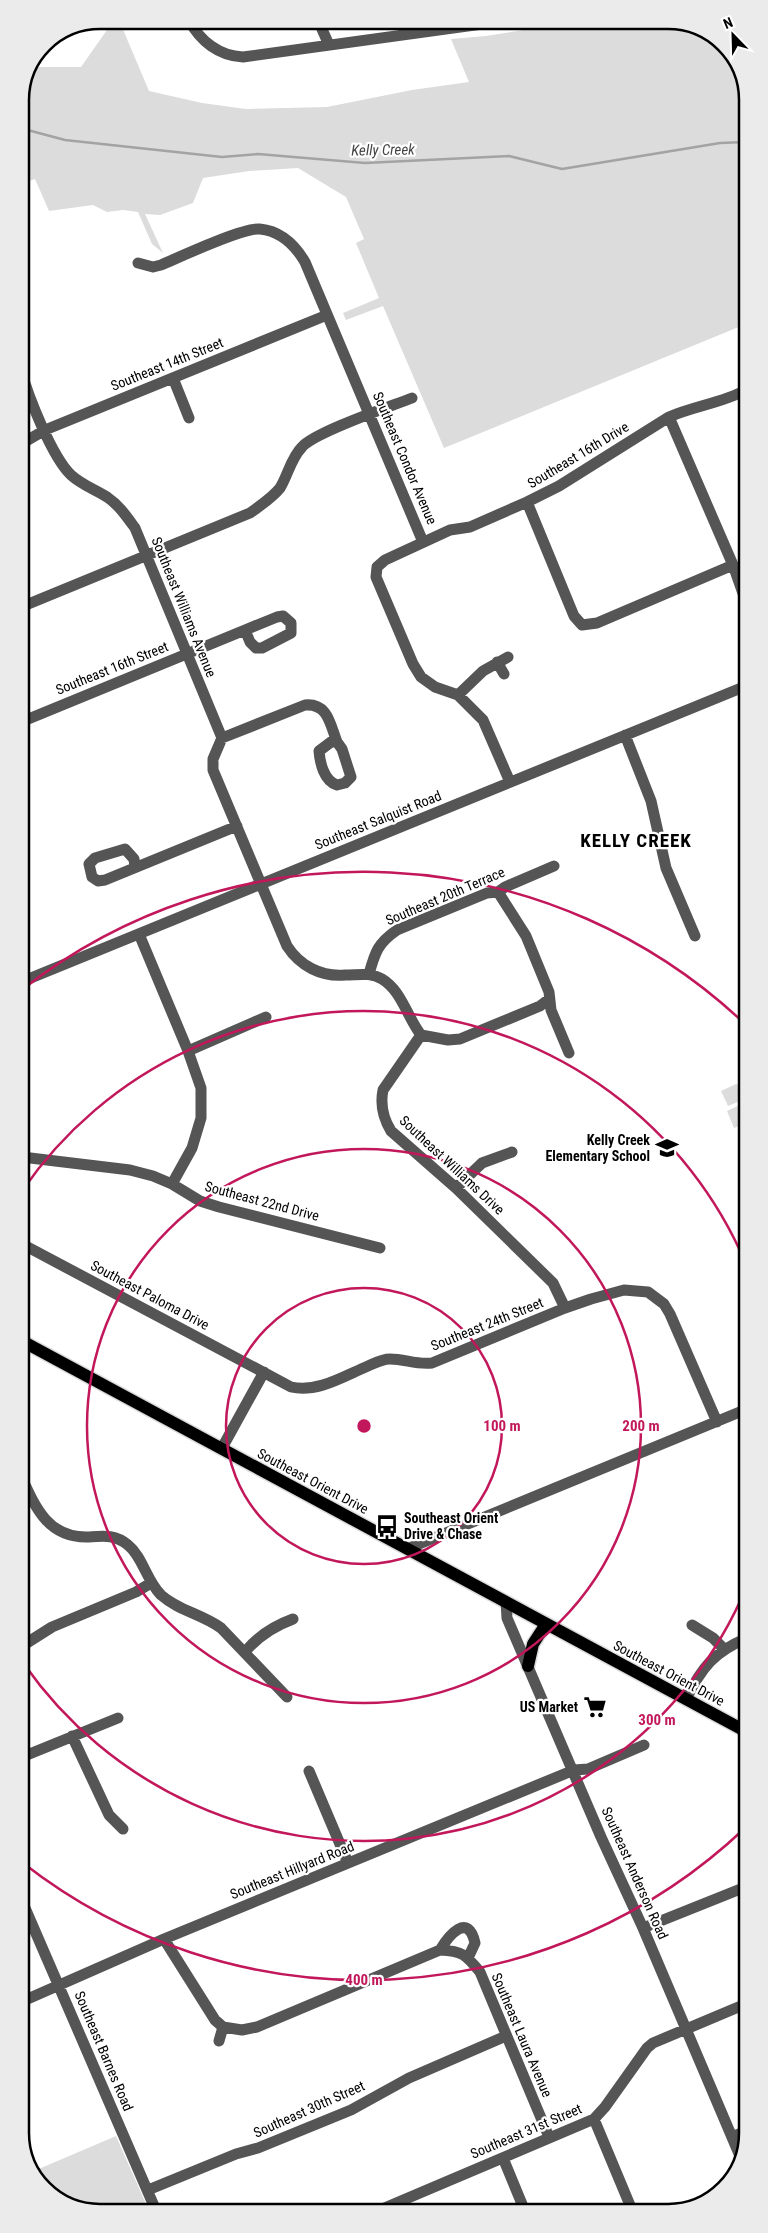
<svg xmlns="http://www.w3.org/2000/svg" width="768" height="2233" font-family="'Roboto Condensed',sans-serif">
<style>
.green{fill:#dcdcdc}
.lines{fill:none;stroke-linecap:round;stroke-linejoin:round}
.stream{stroke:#a3a3a3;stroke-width:2.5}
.major-casing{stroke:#dbdbdb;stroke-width:15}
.minor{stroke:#555;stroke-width:11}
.major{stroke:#000;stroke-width:12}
.ring{fill:none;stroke:#c2185b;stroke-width:2.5}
.labels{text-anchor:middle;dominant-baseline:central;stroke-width:4.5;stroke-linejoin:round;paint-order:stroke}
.street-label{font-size:14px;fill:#000;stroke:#fff}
.poi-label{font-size:14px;font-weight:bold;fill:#000;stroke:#fff;text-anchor:end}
.water-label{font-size:15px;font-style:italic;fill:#444;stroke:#fff}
.district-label{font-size:19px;font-weight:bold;letter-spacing:1px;fill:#000;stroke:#fff}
.rim{fill:none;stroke:#000;stroke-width:2.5}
.centre{fill:#c2185b;stroke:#fff;stroke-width:2.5}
.ring-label{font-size:15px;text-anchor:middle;font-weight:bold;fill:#c2185b;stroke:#fff;stroke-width:4.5;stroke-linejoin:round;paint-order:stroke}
</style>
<rect width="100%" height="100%" fill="#fff"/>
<!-- green -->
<path class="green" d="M114,20H119L149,91L202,103L246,109L327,107L412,90L469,82L451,39L486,36L586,20H674L721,40L745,79L746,324L444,448L383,306L346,320L343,313L379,298L356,243L364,239L346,197L298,168L249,171L203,178L193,203L160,215L145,214L163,253L152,244L138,212L123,210L107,212L93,205L49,211L35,179L20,184V95L33,67H81Z
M736,1084L747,1087V1098L728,1106L721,1091Z
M744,1103L747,1108V1123L734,1128L727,1111Z
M116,2136L150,2213H94L51,2196L34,2171Z"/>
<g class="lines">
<!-- stream -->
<path class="stream" d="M20,128L65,140L222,157L258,154L365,163L509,156L562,169L720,143L745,142"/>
<defs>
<path id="major" d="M22,1341L747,1732
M528,1666L533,1644L546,1624"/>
</defs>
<!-- major casing -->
<use href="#major" class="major-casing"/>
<!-- minor -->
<path class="minor" d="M189,20C200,41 219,56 243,57L512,20
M318,20L329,45
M138,263L153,267L161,265C180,257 244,227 260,229C280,231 295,245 305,262L423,542
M21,370C28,396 52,457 71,475C82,485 94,489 107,497C119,505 127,517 135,528L222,738L213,759V770L287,946C300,966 321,977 345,975C359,975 370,972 382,979C402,991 407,1017 421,1035
M173,378L189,418
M669,417L733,565L746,602
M21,444L45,430L327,315
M527,502L574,616L582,625L597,623L733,565
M21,607L250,513C261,505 272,498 280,488C288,475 291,458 302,447C315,432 389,407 412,398
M283,616L291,623V633L262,648H256L250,642L245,630L277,617Z
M497,662L504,674
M458,695L483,671L508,657
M21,722L245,630
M625,735L651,801L666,868L695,936
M222,738L305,705C328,703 330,724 337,742
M331,742H337L342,749L351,777L345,783L337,785C324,781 320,763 319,751Z
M510,782L483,720L458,695L435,687L421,677L413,664L376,577L377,567L385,560L450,530L470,527L527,502L559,486L669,417C694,406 722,403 746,390
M135,867L134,859L125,849L95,858L89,864L92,877L98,881L105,880L237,826
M498,892L526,936L549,992L551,1010L569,1053
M139,934L188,1051L201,1088V1118L192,1148L172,1184
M369,974C375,952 378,943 397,930L487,893L498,892L505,887L554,866
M21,982L746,686
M421,1035L383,1090C380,1105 383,1118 391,1131L456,1188L553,1283L565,1308
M421,1035L448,1040L460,1039L540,1006L549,999
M188,1051L266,1017
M22,1157L130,1170L153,1176L172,1184L200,1201L219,1207L380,1248
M456,1188L482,1163L512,1152
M22,1244L291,1387C318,1393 344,1376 368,1366C375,1363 382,1359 390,1359C405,1359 416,1365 432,1363L565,1308L591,1299L624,1290L648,1292L664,1304L670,1314L717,1422
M222,1448L264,1372
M22,1478C36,1509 49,1538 88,1537C103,1536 115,1534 128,1545C143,1557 146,1580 161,1595C179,1611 202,1614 221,1628L287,1697
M407,1549L747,1409
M506,1602L507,1618L601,1837L643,1928L740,2156
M692,1625L713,1638L724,1649
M22,1646L52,1627L136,1592L151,1583
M245,1652C258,1636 274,1626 293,1619
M686,1699C702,1667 714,1652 747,1638
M72,1736L109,1815L123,1829
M22,1757L118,1718
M309,1771L348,1863
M22,1901L157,2213
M643,1928L748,1886
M164,1939L215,2020L223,2027
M440,1950C449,1935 468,1912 475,1943L468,1958
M23,2001L164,1939L574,1770L588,1769L644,1745
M223,2027L242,2030L257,2027L440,1950C463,1951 466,1955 480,1972L549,2137
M219,2041L223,2027
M594,2119L632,2210
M732,2137L748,2130
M503,2158L522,2204V2211
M148,2190L236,2154L258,2148L351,2110L409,2078L506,2036
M375,2212L594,2119L605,2107L647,2048L653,2043L748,2003"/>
<!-- major -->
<use href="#major" class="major"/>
</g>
<!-- distance rings -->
<g class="ring">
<circle cx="364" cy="1426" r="138"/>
<circle cx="364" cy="1426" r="277"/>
<path d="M746 1588A415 415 0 0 1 24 1664M22 1191A415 415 0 0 1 746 1264"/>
<path d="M745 1828A554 554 0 0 1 23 1863M23 989A554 554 0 0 1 745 1024"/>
</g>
<!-- icons -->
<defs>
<symbol id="school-bare" viewBox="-9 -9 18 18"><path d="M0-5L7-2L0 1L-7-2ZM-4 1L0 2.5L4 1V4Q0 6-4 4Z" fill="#000" stroke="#fff" stroke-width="2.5" paint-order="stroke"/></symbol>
<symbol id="bus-bare" viewBox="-9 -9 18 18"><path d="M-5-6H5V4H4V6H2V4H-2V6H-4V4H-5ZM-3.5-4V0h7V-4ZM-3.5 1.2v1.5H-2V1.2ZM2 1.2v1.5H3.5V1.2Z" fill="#000" stroke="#fff" stroke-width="2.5" paint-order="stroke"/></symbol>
<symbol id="supermarket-bare" viewBox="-9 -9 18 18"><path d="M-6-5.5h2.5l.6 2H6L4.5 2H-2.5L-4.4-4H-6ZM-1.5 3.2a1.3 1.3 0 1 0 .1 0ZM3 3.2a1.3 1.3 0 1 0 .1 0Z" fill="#000" stroke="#fff" stroke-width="2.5" paint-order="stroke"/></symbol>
</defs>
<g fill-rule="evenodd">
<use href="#school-bare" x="651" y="1132" width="32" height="32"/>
<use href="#bus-bare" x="371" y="1510" width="32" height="32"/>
<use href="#supermarket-bare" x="579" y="1691" width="32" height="32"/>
</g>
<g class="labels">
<!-- street labels -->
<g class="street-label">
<text transform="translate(167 364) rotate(-22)">Southeast 14th Street</text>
<text transform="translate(578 455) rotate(-31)">Southeast 16th Drive</text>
<text transform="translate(405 458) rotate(67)">Southeast Condor Avenue</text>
<text transform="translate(184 607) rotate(68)">Southeast Williams Avenue</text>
<text transform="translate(112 668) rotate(-22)">Southeast 16th Street</text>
<text transform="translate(378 820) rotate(-22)">Southeast Salquist Road</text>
<text transform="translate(445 896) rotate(-23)">Southeast 20th Terrace</text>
<text transform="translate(452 1165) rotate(43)">Southeast Williams Drive</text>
<text transform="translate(262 1201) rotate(15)">Southeast 22nd Drive</text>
<text transform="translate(150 1295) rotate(28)">Southeast Paloma Drive</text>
<text transform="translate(487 1324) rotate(-22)">Southeast 24th Street</text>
<text transform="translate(313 1481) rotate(28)">Southeast Orient Drive</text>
<text transform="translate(669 1673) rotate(28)">Southeast Orient Drive</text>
<text transform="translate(292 1870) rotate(-22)">Southeast Hillyard Road</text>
<text transform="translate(635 1873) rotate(66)">Southeast Anderson Road</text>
<text transform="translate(522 2035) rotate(67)">Southeast Laura Avenue</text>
<text transform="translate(104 2051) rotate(67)">Southeast Barnes Road</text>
<text transform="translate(309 2109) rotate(-24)">Southeast 30th Street</text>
<text transform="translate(526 2131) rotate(-23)">Southeast 31st Street</text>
</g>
<!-- poi labels -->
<g class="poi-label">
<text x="650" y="1140">Kelly Creek<tspan x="650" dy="16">Elementary School</tspan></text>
<text x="404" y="1518" text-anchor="start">Southeast Orient<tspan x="404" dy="16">Drive &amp; Chase</tspan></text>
<text x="578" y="1707">US Market</text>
</g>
<!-- water labels -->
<g class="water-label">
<text transform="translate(383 150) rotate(-1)">Kelly Creek</text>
</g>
<!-- district labels -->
<g class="district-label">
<text x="636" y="840">KELLY CREEK</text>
</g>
</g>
<!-- crop -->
<path d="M0 0H768V2233H0ZM100 29H668A71 71 0 0 1 739 100V2133A71 71 0 0 1 668 2204H100A71 71 0 0 1 29 2133V100A71 71 0 0 1 100 29Z" fill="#ebebeb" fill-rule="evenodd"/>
<path class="rim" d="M100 29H668A71 71 0 0 1 739 100V2133A71 71 0 0 1 668 2204H100A71 71 0 0 1 29 2133V100A71 71 0 0 1 100 29Z"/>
<circle cx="364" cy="1426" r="8" class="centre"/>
<g class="ring-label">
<text x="502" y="1431">100 m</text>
<text x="641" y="1431">200 m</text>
<text x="657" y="1725">300 m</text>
<text x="364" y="1985">400 m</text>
</g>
<!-- north arrow -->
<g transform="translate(733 35) rotate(337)" stroke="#ffffff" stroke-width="4" paint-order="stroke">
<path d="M0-4L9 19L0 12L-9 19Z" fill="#000000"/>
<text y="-8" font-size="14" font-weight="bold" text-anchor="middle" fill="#000000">N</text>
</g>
</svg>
